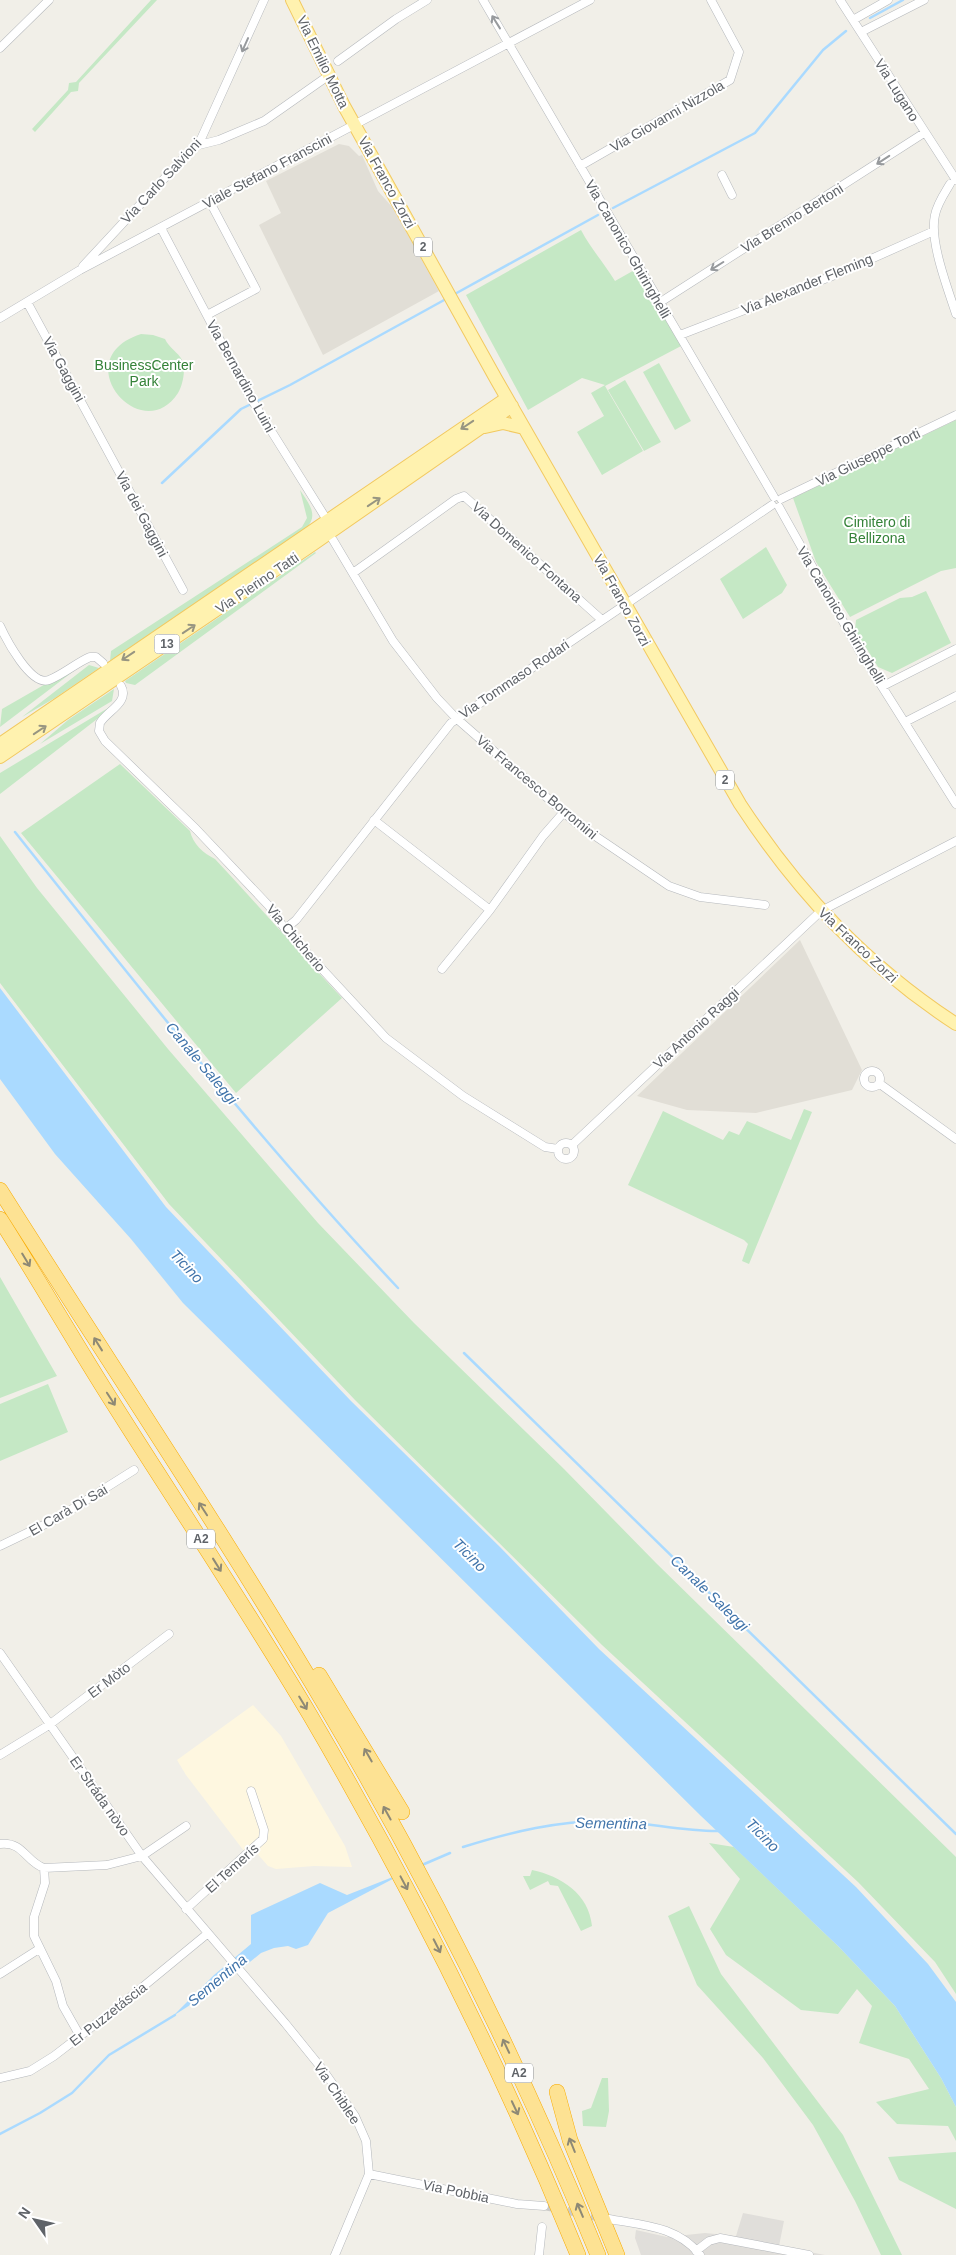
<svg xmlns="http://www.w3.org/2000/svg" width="956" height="2255" font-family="Arial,sans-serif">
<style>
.commercial{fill:#fef7e0}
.industrial{fill:#e0deda}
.education{fill:#e1ded6}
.green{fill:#c5e8c5}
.water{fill:#aadaff}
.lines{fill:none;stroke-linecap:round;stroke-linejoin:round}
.stream{stroke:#aadaff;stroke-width:2.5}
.street-tunnel{stroke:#ccccc8;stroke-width:8;stroke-dasharray:8 4;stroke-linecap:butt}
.street-casing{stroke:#b5b8bc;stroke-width:9}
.primary-casing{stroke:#f2c960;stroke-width:14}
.highway-casing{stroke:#f9ab00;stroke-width:16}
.street{stroke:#fff;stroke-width:8}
.primary{stroke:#fff2af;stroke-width:12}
.highway{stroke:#fde293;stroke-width:15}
.oneway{stroke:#979a9d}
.oneway2{stroke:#979581}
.oneway3{stroke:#8e8975}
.labels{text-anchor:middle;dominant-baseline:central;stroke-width:4;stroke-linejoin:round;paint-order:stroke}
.shield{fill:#fff;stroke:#8f9295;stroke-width:1}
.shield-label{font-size:12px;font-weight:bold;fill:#5f6368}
.street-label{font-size:14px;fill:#5f6368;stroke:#fff}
.park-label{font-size:14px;fill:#348238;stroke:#fff}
.water-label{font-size:15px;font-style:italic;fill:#4174aa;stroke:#fff}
</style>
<rect width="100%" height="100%" fill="#f1efe8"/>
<!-- commercial -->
<path class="commercial" d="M253,1705L281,1736L345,1846L352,1867L314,1866L276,1869L268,1866L254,1850L247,1855L186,1775L177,1760Z"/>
<!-- industrial -->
<path class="industrial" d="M743,2213L784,2221L779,2246L825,2255H641L635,2238L636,2230L667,2237L705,2233L736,2236Z"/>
<!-- education -->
<path class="education" d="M339,144L349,146L359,156L362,155L378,191L393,208L439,291L323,355L259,225L281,213L266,181Z
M800,940L862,1070L852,1090L756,1113L687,1110L637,1096Z"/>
<!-- green -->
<path class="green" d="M151,0H157L79,83L78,91L71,92L35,132L32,129L68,90L69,83L76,82Z
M581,230C591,249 604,263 615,281L638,268L683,345L605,386L643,451L602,475L577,432L604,416L591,393L605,385L582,378L528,410L466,295Z
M141,334L153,335L165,339C169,348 179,353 182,360C186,370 183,384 178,393C142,449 64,359 141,334Z
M659,363L691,421L675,430L643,372Z
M625,380L661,442L644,451L608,390Z
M956,420V568L941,571L850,617L816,562L793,498Z
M300,490C308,502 319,515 307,527L110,661L111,651L302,527L307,518Z
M766,547L787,585L782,593L743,619L720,579Z
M315,552L316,553L135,685L126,683L125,681Z
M926,591L951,643L892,673L878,667L855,630L856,620L900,598L912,597Z
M82,663L83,664L0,727L2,709Z
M89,665L99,668L55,698L22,717Z
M114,689L112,701L40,744L68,720Z
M113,705L114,706L0,794V773Z
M120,764L190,831C193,844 203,853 215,859C258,905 299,952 342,998L236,1093L21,833Z
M0,836L37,888L168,1049L318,1223L414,1323L564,1469L656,1563L956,1857V1994L935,1962L858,1882L602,1645L355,1400L169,1204L0,983Z
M804,1109L812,1112L749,1264L742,1261L748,1244L744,1240L628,1185L663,1111L723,1140L729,1131L739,1135L747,1121L791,1140Z
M0,1277L57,1376L0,1398Z
M48,1384L68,1432L0,1461V1404Z
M709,1843L734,1847L839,1947L895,2006L941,2078L956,2107V2141L948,2126L897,2124L876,2102L929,2089L909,2059L859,2043L872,2006L857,1989L838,2014L801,2010L726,1955L710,1929L740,1879Z
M532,1870C561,1876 589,1894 592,1926L581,1931L558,1886L550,1885L548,1881L530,1890L523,1876H530Z
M689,1906L721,1974L843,2135L902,2255H881L855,2201L813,2125L763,2058L697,1985L668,1916Z
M602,2078H608L609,2111L606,2127L583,2126L582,2111L591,2108Z
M956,2152V2209L899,2180L888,2157Z"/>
<!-- water -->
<path class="water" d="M0,988L166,1207L351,1401L500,1547L599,1649L856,1887L928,1964L956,2002V2107L941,2078L895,2006L839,1947L701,1816L183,1303L131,1239L55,1154L0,1079Z
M408,1871L328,1913L308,1945L296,1949L288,1946L274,1948L261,1953L223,1984L173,2016L214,1975L251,1944V1915L320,1883L347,1895Z"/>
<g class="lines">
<!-- stream -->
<path class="stream" d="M870,18L903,0
M613,208L755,133L823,50L846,31
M453,295L598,215
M162,483L241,409L290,385L446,299
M15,832C138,987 262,1143 398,1288
M464,1353L956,1834
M463,1847C511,1832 560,1820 610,1821C647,1822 684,1832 721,1831
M422,1865L450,1853
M0,2134L40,2113L72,2093L109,2055L175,2015"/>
<!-- street-tunnel -->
<path class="street-tunnel" d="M544,2206L602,2218"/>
<defs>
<path id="street" d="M483,0L774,497
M840,0L956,180
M853,20L888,0
M861,32L924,0
M0,48L49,0
M338,61L396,19L427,0
M195,146L219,140L264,121L328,76
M580,166L730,80L739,52L711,0
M722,175L732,195
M950,184C944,194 937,204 935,215C929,241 948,289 956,314
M161,228L250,397L327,520
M83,266L201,139L264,0
M27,302L183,590
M659,303L924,133
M207,315L256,289L210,202
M0,318L80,270L590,0
M680,335L835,275L934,231
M781,499L956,415
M779,507L859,650L956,804
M333,540L393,641L437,698L456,718L576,823L669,886L700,897L765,905
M353,573L456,499L464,496L602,620
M0,626C6,639 31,687 49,680C64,674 76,663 90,657H96L103,663
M121,686C130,702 107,711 100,723L99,731L105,741L196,829L269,906L285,929L386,1038L463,1096L545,1147L558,1149
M883,686L956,649
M905,722L956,696
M374,820L490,910
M285,929L296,920L451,723L772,505
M442,969L490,910L543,836L564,812
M864 1079a8 8 0 1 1 16 0a8 8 0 1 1-16 0Z
M880,1084L956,1139
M558 1151a8 8 0 1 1 16 0a8 8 0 1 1-16 0Z
M572,1145L821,911L956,841
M0,1546L58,1518L134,1470
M0,1653L142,1856L285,2023L323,2070L355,2116L366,2141L369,2174L335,2255
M0,1755L49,1725L169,1634
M0,1844C23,1841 26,1862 44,1868L107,1865L142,1856L186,1826
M44,1868L45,1883L34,1917V1936L56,1981L63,2006L80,2036
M186,1909L263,1839L264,1830L251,1791
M0,1974L39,1949
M0,2078L30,2071L54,2056L128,1999L207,1934
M369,2174L517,2204L544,2206
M609,2219C641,2225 678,2226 700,2255
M696,2251L709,2241L720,2238L809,2255
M539,2255L542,2227"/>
<path id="primary" d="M292,0L344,106L496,379L740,804C799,894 866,965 956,1024
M485,427L503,423L524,428
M0,744L507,398
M0,757L312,545L512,406"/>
<path id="highway" d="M0,1190C109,1363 224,1533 328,1710C431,1885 521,2067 598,2255
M0,1219C35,1274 68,1331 103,1387C172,1497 244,1604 310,1715C412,1889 502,2069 578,2255
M319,1675L402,1812
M557,2092L570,2140L617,2255"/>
</defs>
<!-- street casing -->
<use href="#street" class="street-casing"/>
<!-- primary casing -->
<use href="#primary" class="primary-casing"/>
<!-- highway casing -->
<use href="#highway" class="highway-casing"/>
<!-- street -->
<use href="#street" class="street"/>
<!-- primary -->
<use href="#primary" class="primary"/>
<!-- highway -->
<use href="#highway" class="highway"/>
</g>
<!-- one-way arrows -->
<defs><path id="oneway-shaft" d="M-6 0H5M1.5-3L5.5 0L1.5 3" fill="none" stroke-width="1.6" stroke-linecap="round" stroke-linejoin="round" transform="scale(1.25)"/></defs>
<g class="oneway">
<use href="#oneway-shaft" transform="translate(496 22) rotate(-122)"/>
<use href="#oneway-shaft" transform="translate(245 45) rotate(114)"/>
<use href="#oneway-shaft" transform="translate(883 160) rotate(147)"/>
<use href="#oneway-shaft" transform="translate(717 266) rotate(148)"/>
</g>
<g class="oneway2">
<use href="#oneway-shaft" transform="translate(467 425) rotate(146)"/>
<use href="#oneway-shaft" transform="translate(374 502) rotate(-34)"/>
<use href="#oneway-shaft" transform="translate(189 629) rotate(-34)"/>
<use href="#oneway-shaft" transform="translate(128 656) rotate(146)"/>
<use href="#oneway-shaft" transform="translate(40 730) rotate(-34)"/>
</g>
<g class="oneway3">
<use href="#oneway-shaft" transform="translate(26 1260) rotate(59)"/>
<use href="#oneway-shaft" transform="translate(98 1344) rotate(-122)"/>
<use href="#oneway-shaft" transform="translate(111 1399) rotate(57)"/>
<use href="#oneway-shaft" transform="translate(203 1509) rotate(-123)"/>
<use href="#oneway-shaft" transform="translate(217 1565) rotate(58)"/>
<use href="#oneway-shaft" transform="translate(303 1703) rotate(59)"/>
<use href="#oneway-shaft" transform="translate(368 1755) rotate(-120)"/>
<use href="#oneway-shaft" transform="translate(387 1813) rotate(-119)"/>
<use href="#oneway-shaft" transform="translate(404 1883) rotate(62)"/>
<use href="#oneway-shaft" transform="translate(437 1946) rotate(63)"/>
<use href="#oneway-shaft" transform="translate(506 2046) rotate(-115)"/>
<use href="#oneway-shaft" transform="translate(515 2108) rotate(65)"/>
<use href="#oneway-shaft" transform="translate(572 2145) rotate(-112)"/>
<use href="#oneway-shaft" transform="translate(580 2210) rotate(-113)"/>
</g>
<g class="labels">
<!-- shield labels -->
<g class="shield">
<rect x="414" y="237.5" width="18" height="19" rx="4"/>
<rect x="154.5" y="634.5" width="25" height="19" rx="4"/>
<rect x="716" y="770.5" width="18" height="19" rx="4"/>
<rect x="187" y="1529.5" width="28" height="19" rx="4"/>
<rect x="505" y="2063.5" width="28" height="19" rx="4"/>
</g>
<g class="shield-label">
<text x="423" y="247">2</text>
<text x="167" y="644">13</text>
<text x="725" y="780">2</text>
<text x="201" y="1539">A2</text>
<text x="519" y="2073">A2</text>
</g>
<!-- street labels -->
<g class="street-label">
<text transform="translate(323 62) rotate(64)">Via Emilio Motta</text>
<text transform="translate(897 90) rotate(58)">Via Lugano</text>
<text transform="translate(667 116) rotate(-30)">Via Giovanni Nizzola</text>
<text transform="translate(267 171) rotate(-28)">Viale Stefano Franscini</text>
<text transform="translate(161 181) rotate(-47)">Via Carlo Salvioni</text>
<text transform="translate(387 182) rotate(61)">Via Franco Zorzi</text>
<text transform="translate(792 218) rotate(-32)">Via Brenno Bertoni</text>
<text transform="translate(628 249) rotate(60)">Via Canonico Ghiringhelli</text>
<text transform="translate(807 284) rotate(-22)">Via Alexander Fleming</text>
<text transform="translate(64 369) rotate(61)">Via Gaggini</text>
<text transform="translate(241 376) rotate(61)">Via Bernardino Luini</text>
<text transform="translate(868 457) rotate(-26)">Via Giuseppe Torti</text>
<text transform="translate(142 514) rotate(62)">Via dei Gaggini</text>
<text transform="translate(527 552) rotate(42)">Via Domenico Fontana</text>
<text transform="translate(257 583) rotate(-34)">Via Pierino Tatti</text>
<text transform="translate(622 600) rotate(61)">Via Franco Zorzi</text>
<text transform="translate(841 615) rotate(59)">Via Canonico Ghiringhelli</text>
<text transform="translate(514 679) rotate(-34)">Via Tommaso Rodari</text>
<text transform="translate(537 787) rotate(40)">Via Francesco Borromini</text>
<text transform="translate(296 938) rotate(50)">Via Chicherio</text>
<text transform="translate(858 945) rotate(43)">Via Franco Zorzi</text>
<text transform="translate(696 1028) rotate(-43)">Via Antonio Raggi</text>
<text transform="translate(68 1510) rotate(-30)">El Carà Di Sai</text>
<text transform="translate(109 1680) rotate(-37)">Er Mòto</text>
<text transform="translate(100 1796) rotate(55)">Er Stráda nòvo</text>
<text transform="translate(232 1868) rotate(-42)">El Temerís</text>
<text transform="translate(108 2014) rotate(-38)">Er Puzzetáscia</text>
<text transform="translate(337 2093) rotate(56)">Via Chiblee</text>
<text transform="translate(456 2191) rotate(12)">Via Pobbia</text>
</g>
<!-- park labels -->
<g class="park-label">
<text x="144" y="365">BusinessCenter<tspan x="144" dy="16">Park</tspan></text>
<text x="877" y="522">Cimitero di<tspan x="877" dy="16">Bellizona</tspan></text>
</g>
<!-- water labels -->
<g class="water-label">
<text transform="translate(202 1063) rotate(50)">Canale Saleggi</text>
<text transform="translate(187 1266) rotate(46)">Ticino</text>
<text transform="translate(470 1555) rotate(45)">Ticino</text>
<text transform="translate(710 1593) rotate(44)">Canale Saleggi</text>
<text transform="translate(611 1823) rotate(1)">Sementina</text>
<text transform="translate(763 1835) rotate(45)">Ticino</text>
<text transform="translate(217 1980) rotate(-40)">Sementina</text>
</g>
</g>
<!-- north arrow -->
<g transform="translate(35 2220) rotate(304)" stroke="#ffffff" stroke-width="4" paint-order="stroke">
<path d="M0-4L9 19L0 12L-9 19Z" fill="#5f6368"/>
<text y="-8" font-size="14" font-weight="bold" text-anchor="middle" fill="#5f6368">N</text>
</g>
</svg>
